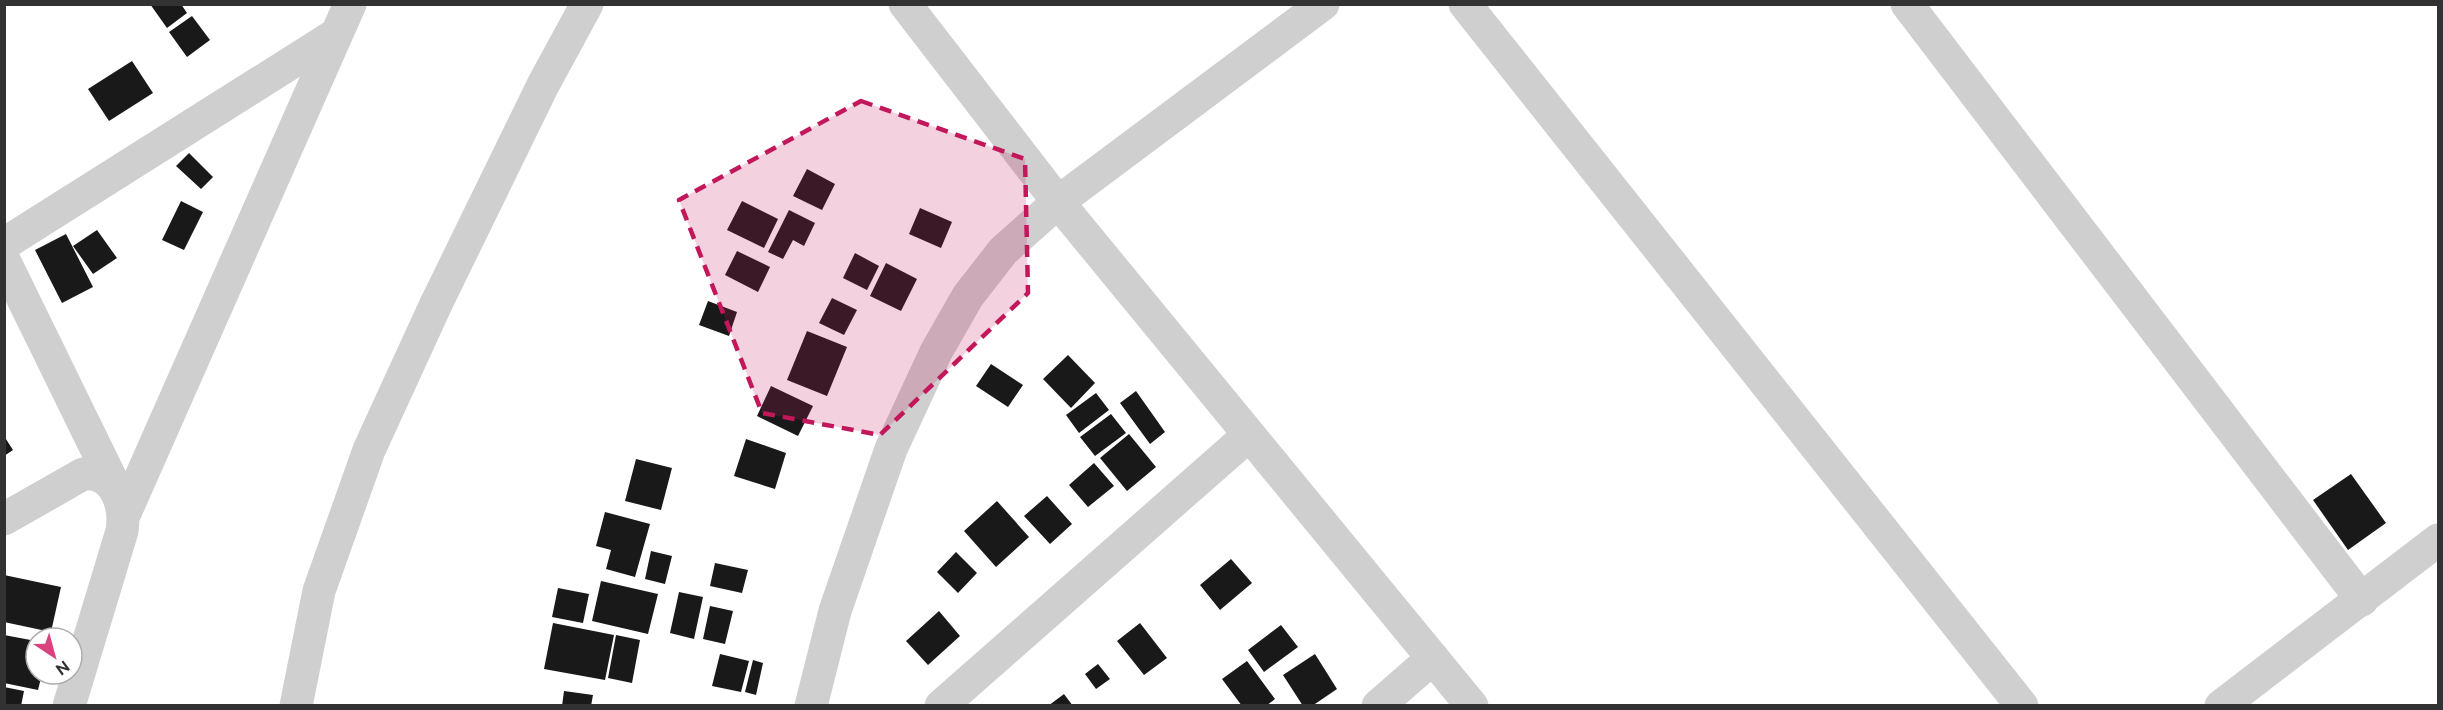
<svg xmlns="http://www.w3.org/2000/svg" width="2443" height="710" font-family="Raleway,sans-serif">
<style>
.building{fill:#191919}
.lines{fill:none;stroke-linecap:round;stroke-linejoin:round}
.minor{stroke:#cfcfcf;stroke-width:33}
.marked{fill:#c2185b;fill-opacity:0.2;stroke:#c2185b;stroke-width:4.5;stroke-dasharray:12 8;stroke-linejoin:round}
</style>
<rect width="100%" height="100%" fill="#fff"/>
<!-- building -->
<path class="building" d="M150,4H181L187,13L167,28Z
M192,16L210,40L187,57L169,32Z
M132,61L153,93L109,121L88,89Z
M189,153L213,177L201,189L176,166Z
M807,169L835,184L822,210L793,196Z
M181,201L203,212L184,250L162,240Z
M742,201L778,219L764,248L727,230Z
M920,208L952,222L941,248L909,234Z
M789,210L815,223L804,246L793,240L783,259L768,252Z
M97,230L117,258L93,274L73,246Z
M66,234L93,287L62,303L35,250Z
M737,251L770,267L758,292L725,275Z
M855,253L879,266L867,290L843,278Z
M886,263L917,279L901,311L870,296Z
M832,298L857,310L844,335L819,323Z
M708,301L737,312L729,336L699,325Z
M807,331L847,347L827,396L787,380Z
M1068,355L1095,383L1071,408L1043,379Z
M991,364L1023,385L1008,407L976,386Z
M771,386L813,406L798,436L757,416Z
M1136,391L1165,432L1150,444L1120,403Z
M1096,393L1109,410L1079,433L1066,415Z
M1111,414L1126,433L1095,456L1080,437Z
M1129,434L1156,467L1127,491L1100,458Z
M4,436L13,450L4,456Z
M746,439L786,453L775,489L734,476Z
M636,459L672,468L661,510L625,501Z
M1094,463L1114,486L1088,507L1069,485Z
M2351,474L2386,523L2348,550L2313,500Z
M1047,496L1072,524L1050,544L1024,516Z
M997,501L1029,537L996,567L964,531Z
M605,512L650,524L635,577L606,569L611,550L596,546Z
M651,551L672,556L665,584L645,579Z
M956,552L977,573L958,593L937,572Z
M1231,559L1252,583L1220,610L1200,585Z
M715,563L748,570L742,593L710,586Z
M4,575L61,587L51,632L4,622Z
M601,581L658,594L648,634L592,621Z
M558,588L589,594L583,623L552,617Z
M679,592L703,597L694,639L670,633Z
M710,606L733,611L725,644L703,639Z
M939,611L960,636L928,665L906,641Z
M553,623L614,635L605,680L544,669Z
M1140,623L1167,658L1144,675L1117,641Z
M1281,625L1298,647L1264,672L1248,650Z
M4,635L36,641V674H42L38,690L4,683Z
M616,635L640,640L632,683L608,678Z
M720,654L749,661L741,692L712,686Z
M1315,654L1337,689L1312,706H1303L1283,675Z
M753,660L763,663L756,695L745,692Z
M1247,661L1275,699L1266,706H1242L1222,679Z
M1098,664L1110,679L1096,689L1085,674Z
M4,687L24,691L21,706H4Z
M564,691L593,695L591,706H562Z
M1064,694L1073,706H1048Z"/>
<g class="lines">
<!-- minor -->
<path class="minor" d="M905,4L1058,202L1472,706
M1465,4L2022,706
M1907,4L2362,600
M4,244L335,35
M4,260L116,489
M125,513L350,4
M4,519L83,474C115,470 126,505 122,531L69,706
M296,706L319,591L369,450L436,304L543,85L587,4
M811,706L835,611L891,449L936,352L968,296L1003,251L1058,202L1323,4
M941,706L1249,435
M1378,706L1433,658
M2221,706L2438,540"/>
</g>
<!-- marked area -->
<path class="marked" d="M861,101L1025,159L1028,293L880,435L762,413L679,200Z"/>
<!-- border -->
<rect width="2443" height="710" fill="none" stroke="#323232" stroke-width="12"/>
<!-- north arrow -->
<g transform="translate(54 656) rotate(144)"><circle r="28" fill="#ffffff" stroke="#adadad" stroke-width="1.5"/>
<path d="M0-4.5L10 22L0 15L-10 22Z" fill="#da437e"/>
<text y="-9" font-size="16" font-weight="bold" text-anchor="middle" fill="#323232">N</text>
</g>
</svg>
